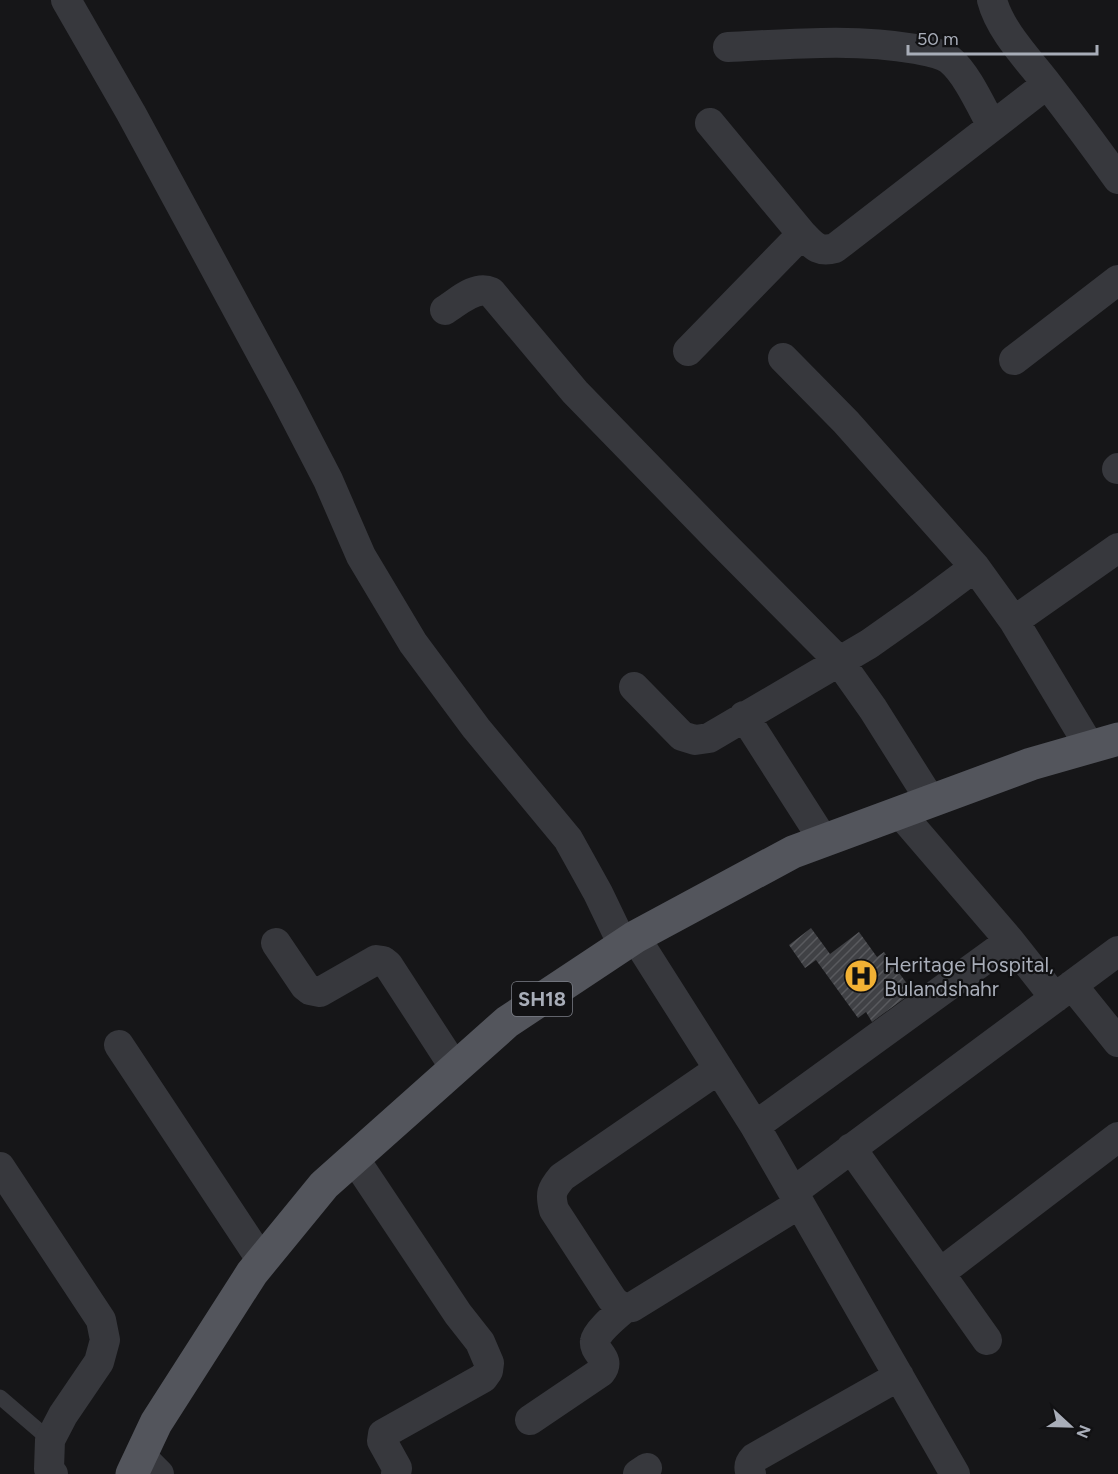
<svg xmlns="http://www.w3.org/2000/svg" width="1118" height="1474" font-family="Figtree,sans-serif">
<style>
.building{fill:url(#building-hatch)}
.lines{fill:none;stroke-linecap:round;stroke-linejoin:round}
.lane{stroke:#37383d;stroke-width:15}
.street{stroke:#37383d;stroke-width:30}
.primary{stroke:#53555c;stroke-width:33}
.labels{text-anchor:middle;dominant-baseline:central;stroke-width:4.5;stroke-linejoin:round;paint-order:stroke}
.shield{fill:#111113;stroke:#7b7e86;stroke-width:1.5}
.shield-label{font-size:20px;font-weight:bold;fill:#a8adb8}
.poi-label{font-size:21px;fill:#a8adb8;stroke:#111113;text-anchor:start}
</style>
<defs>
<pattern id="building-hatch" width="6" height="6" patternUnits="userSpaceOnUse" patternTransform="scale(1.5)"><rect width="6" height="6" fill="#404145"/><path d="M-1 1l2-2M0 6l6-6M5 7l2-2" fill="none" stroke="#595a5e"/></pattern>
</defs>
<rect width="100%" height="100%" fill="#161618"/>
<!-- building -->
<path class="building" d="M811,928L830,954L859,932L877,957L884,952L913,992L872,1022L866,1012L858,1018L816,960L805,968L789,945Z"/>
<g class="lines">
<!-- lane -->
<path class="lane" d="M0,1397L50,1440"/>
<!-- street -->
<path class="street" d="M66,0L131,113L286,399L328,480L361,556L413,643L476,728L568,839L598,893L623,945
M992,0C1000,31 1029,60 1048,85C1072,116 1095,147 1118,179
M728,47C791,44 854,38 916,49C927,51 942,53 950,60C967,74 981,106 992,126
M710,123L802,234C813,245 818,253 835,248L1047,84
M445,310C458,302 475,285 491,292L575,392L718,539L839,661L873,709L931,801
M688,351L802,234
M783,358L846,422L975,567L1014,621L1090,747
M1014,360L1118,280
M1117,469L1118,468
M1014,621L1118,548
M634,687L682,736L695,740L709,738L869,644L920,608L975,567
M744,716L824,841
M900,813L1010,941L1055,998
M635,937L755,1126L955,1474
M276,943L305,986L310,990L320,992L376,960L383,961L388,965L455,1068
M1072,985L1118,1042
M119,1045L262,1261
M719,1069L562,1177C551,1190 550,1194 554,1210L612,1299C618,1306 623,1308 632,1307L799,1204
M755,1126L1010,941
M851,1148L987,1340
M354,1158L458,1314L480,1342L489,1363L488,1371L483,1378L383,1434L382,1441L397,1468L396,1474
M0,1167L101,1320L105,1340L99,1362L63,1415L50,1440L49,1469L53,1474
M793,1192L1118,951
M940,1273L1118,1137
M530,1420L601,1372C612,1358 593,1353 595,1341C596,1332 617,1315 625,1308
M141,1456L159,1474
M638,1474L647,1468
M751,1474C748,1467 749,1463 754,1458L899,1376"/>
<!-- primary -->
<path class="primary" d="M132,1474L156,1423L252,1273L324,1185L507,1022L635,937L793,852L1031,764L1118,739"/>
</g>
<!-- icons -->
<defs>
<symbol id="hospital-disc" viewBox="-11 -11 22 22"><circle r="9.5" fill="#f2b134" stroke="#111113"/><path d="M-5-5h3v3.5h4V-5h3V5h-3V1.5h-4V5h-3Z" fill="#111"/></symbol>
</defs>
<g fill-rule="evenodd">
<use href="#hospital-disc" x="842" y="957" width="38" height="38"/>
</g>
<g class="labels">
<!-- shield labels -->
<rect class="shield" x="512" y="982" width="60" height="34" rx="4.5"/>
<g class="shield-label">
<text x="542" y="999">SH18</text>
</g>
<!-- poi labels -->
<g class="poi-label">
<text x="884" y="964">Heritage Hospital,<tspan x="884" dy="24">Bulandshahr</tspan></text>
</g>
</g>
<!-- north arrow -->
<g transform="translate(1070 1426) rotate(112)" stroke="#111113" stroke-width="4.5" paint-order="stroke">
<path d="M0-4.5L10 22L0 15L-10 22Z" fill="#a8adb8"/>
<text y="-9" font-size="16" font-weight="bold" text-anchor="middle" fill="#a8adb8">N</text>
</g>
<!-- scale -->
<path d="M908 45v9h189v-9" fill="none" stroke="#a8adb8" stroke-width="3"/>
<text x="917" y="45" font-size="18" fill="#a8adb8" stroke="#111113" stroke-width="4.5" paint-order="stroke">50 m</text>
</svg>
